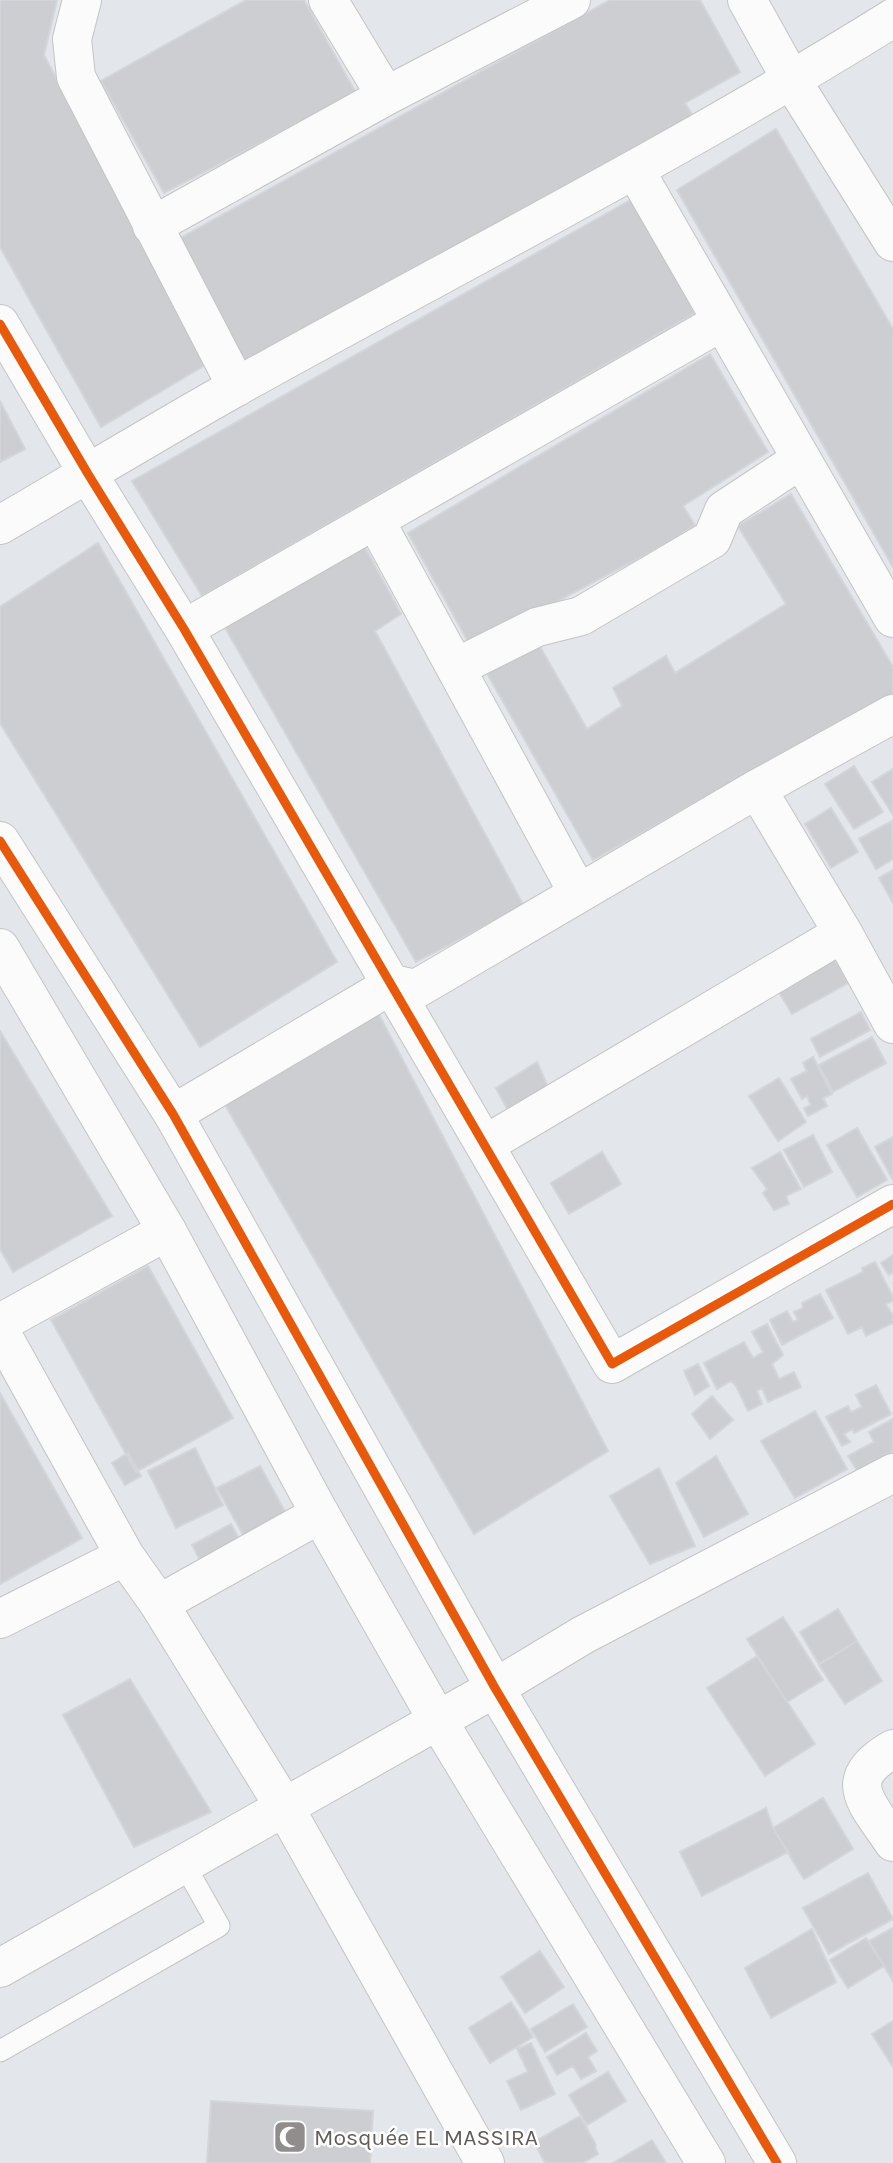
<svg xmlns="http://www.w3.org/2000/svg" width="893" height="2163" font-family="Karla,sans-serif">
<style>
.building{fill:#ccced1;stroke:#d2d6da;stroke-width:2}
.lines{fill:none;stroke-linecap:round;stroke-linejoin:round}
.lane-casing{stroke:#c5c4c4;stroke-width:23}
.street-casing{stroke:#c5c4c4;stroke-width:40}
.secondary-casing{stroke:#c5c4c4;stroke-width:40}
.lane{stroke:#fbfbfc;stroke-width:21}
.street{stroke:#fbfbfc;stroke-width:38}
.secondary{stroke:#fbfbfc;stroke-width:38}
.cycleway-casing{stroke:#fff;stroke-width:13}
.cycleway{stroke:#e8590c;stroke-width:9}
.labels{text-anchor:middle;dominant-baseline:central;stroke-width:5;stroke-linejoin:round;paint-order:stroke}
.poi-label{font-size:23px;fill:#635d59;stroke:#fff;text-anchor:start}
</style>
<rect width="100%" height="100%" fill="#e3e6ea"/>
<!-- building -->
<path class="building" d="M0,0H57L44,55L207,364L101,427L0,247Z
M246,0H304L356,93L164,193L101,81Z
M610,0H700L740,72L685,103L696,121L242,369L177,240Z
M776,129L893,329V567L677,190Z
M634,198L695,313L202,596L132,481Z
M710,354L768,452L683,506L695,525L664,545L471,647L408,533Z
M0,401L25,449L0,462Z
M791,494L893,667V693L593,860L485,670L538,643L587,729L622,706L613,688L666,656L675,673L786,604L738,526Z
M362,542L401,614L375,631L524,906L416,962L223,624Z
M98,543L337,962L200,1047L0,723V607Z
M854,766L883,812L854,829L825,784Z
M893,769V815L872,782Z
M831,808L858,852L831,868L805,824Z
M892,821L893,859L876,869L859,839Z
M893,870V903L879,878Z
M830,950L848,983L792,1014L773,982Z
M375,1007L608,1451L474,1534L224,1103Z
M861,1012L870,1030L820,1057L811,1039Z
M0,1031L112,1216L13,1272L0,1249Z
M872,1037L886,1063L833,1092L819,1065Z
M813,1057L832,1094L823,1098L827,1106L808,1116L804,1108L811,1105L807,1096L802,1099L791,1079L807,1071L803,1063Z
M537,1062L549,1089L510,1114L496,1088Z
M779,1078L806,1122L778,1141L749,1096Z
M857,1128L887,1180L857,1197L827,1145Z
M813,1135L832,1172L804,1187L784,1150Z
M893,1137V1180L875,1147Z
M602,1152L621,1184L569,1214L551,1183Z
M780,1152L801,1189L786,1196L789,1204L774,1210L763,1193L767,1189L752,1168Z
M893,1255V1272L889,1275L881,1263Z
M875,1262L893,1297V1301L886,1304L893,1316V1323L866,1336L862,1327L848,1334L826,1290L863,1272L862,1268Z
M148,1266L233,1418L136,1472L51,1320Z
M820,1294L833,1318L782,1345L770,1320L787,1311L793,1322L798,1320L794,1312L803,1308L802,1303Z
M767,1324L783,1355L772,1364L779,1379L794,1372L801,1387L768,1402L762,1388L757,1391L762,1404L748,1411L736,1386L731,1381L717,1389L704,1363L744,1342L753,1358L763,1352L752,1332Z
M698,1364L709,1386L695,1395L684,1371Z
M876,1385L891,1414L854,1433L853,1429L844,1434L850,1442L842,1446L826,1417L848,1406L851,1412L862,1407L856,1395Z
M0,1393L82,1538L0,1584Z
M712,1396L733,1420L710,1439L692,1414Z
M815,1411L847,1469L795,1498L761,1441Z
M893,1419V1451L858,1472L848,1456L874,1442L869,1432Z
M195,1448L223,1505L176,1528L148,1471Z
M128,1453L141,1476L125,1485L112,1463Z
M716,1456L748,1514L704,1537L676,1483Z
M260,1466L293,1526L251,1549L217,1488Z
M659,1468L695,1546L650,1564L610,1496Z
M231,1524L254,1567L215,1588L192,1545Z
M838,1609L857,1641L819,1664L800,1632Z
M783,1617L823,1680L787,1702L747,1639Z
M857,1641L882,1681L845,1704L819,1665Z
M757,1656L815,1744L765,1776L707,1688Z
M130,1679L211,1812L134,1847L63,1715Z
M823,1798L853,1849L804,1879L773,1828Z
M766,1808L773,1828L788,1852L702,1896L680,1852Z
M868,1873L893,1919L829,1954L803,1908Z
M893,1928V1981L869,1941Z
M812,1929L836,1982L771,2018L745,1968Z
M866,1938L884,1966L848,1988L830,1960Z
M540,1951L564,1987L525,2013L501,1977Z
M511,2002L533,2037L490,2063L469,2028Z
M573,2004L587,2027L545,2052L531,2029Z
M893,2021V2067L872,2034Z
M586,2033L597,2051L588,2057L596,2071L581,2079L573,2066L557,2075L547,2057Z
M531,2043L555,2094L521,2110L507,2081L528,2072L517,2049Z
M608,2072L626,2101L587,2125L569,2095Z
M211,2101L373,2111L370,2163H207Z
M580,2116L596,2145L595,2148L598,2154L582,2163H545L534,2142Z
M652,2140L666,2163H613Z"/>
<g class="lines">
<defs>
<path id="lane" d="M0,2051L219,1926L184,1864"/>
<path id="street" d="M82,0L72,39L76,77L237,387
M328,0L386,96
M747,0L792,81L893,242
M635,170L893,618
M152,226L386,96L571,0
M0,324L88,474L184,629L612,1364L893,1204
M375,520L578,893
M0,525C79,479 158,431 238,386C457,264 680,151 893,18
M184,629L721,322
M457,667L537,627L581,616L712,539L724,510L800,460
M757,789L843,933L893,1024
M173,1114L393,984L416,989L757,789L893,714
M486,1144L843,933
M0,1323L167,1231
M0,1331L125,1556L159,1604L285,1808L485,2163
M159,1604L320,1514
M0,1619L125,1556
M893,1749C839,1780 867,1802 893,1842
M0,1968L495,1688L583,1635L893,1473"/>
<path id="secondary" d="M0,841L173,1114L495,1688L777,2163
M0,948L167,1231L320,1514L437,1719L706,2163"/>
</defs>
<!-- lane casing -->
<use href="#lane" class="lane-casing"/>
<!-- street casing -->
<use href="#street" class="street-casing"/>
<!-- secondary casing -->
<use href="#secondary" class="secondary-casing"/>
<!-- lane -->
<use href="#lane" class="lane"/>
<!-- street -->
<use href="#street" class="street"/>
<!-- secondary -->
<use href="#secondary" class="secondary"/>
<defs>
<path id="cycleway" d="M0,324L88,474L184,629L612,1364L893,1204
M0,841L173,1114L495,1688L777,2163"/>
</defs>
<!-- cycleway casing -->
<use href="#cycleway" class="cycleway-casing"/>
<!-- cycleway -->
<use href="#cycleway" class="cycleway"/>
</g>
<!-- icons -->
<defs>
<symbol id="mosque-square" viewBox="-11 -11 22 22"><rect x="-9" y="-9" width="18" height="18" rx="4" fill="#908d8c" stroke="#fff"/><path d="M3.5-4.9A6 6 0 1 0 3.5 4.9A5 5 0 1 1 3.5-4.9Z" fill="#fff"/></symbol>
</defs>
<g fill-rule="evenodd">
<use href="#mosque-square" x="271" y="2118" width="38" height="38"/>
</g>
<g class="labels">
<!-- poi labels -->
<g class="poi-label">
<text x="314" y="2137">Mosquée EL MASSIRA</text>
</g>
</g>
</svg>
